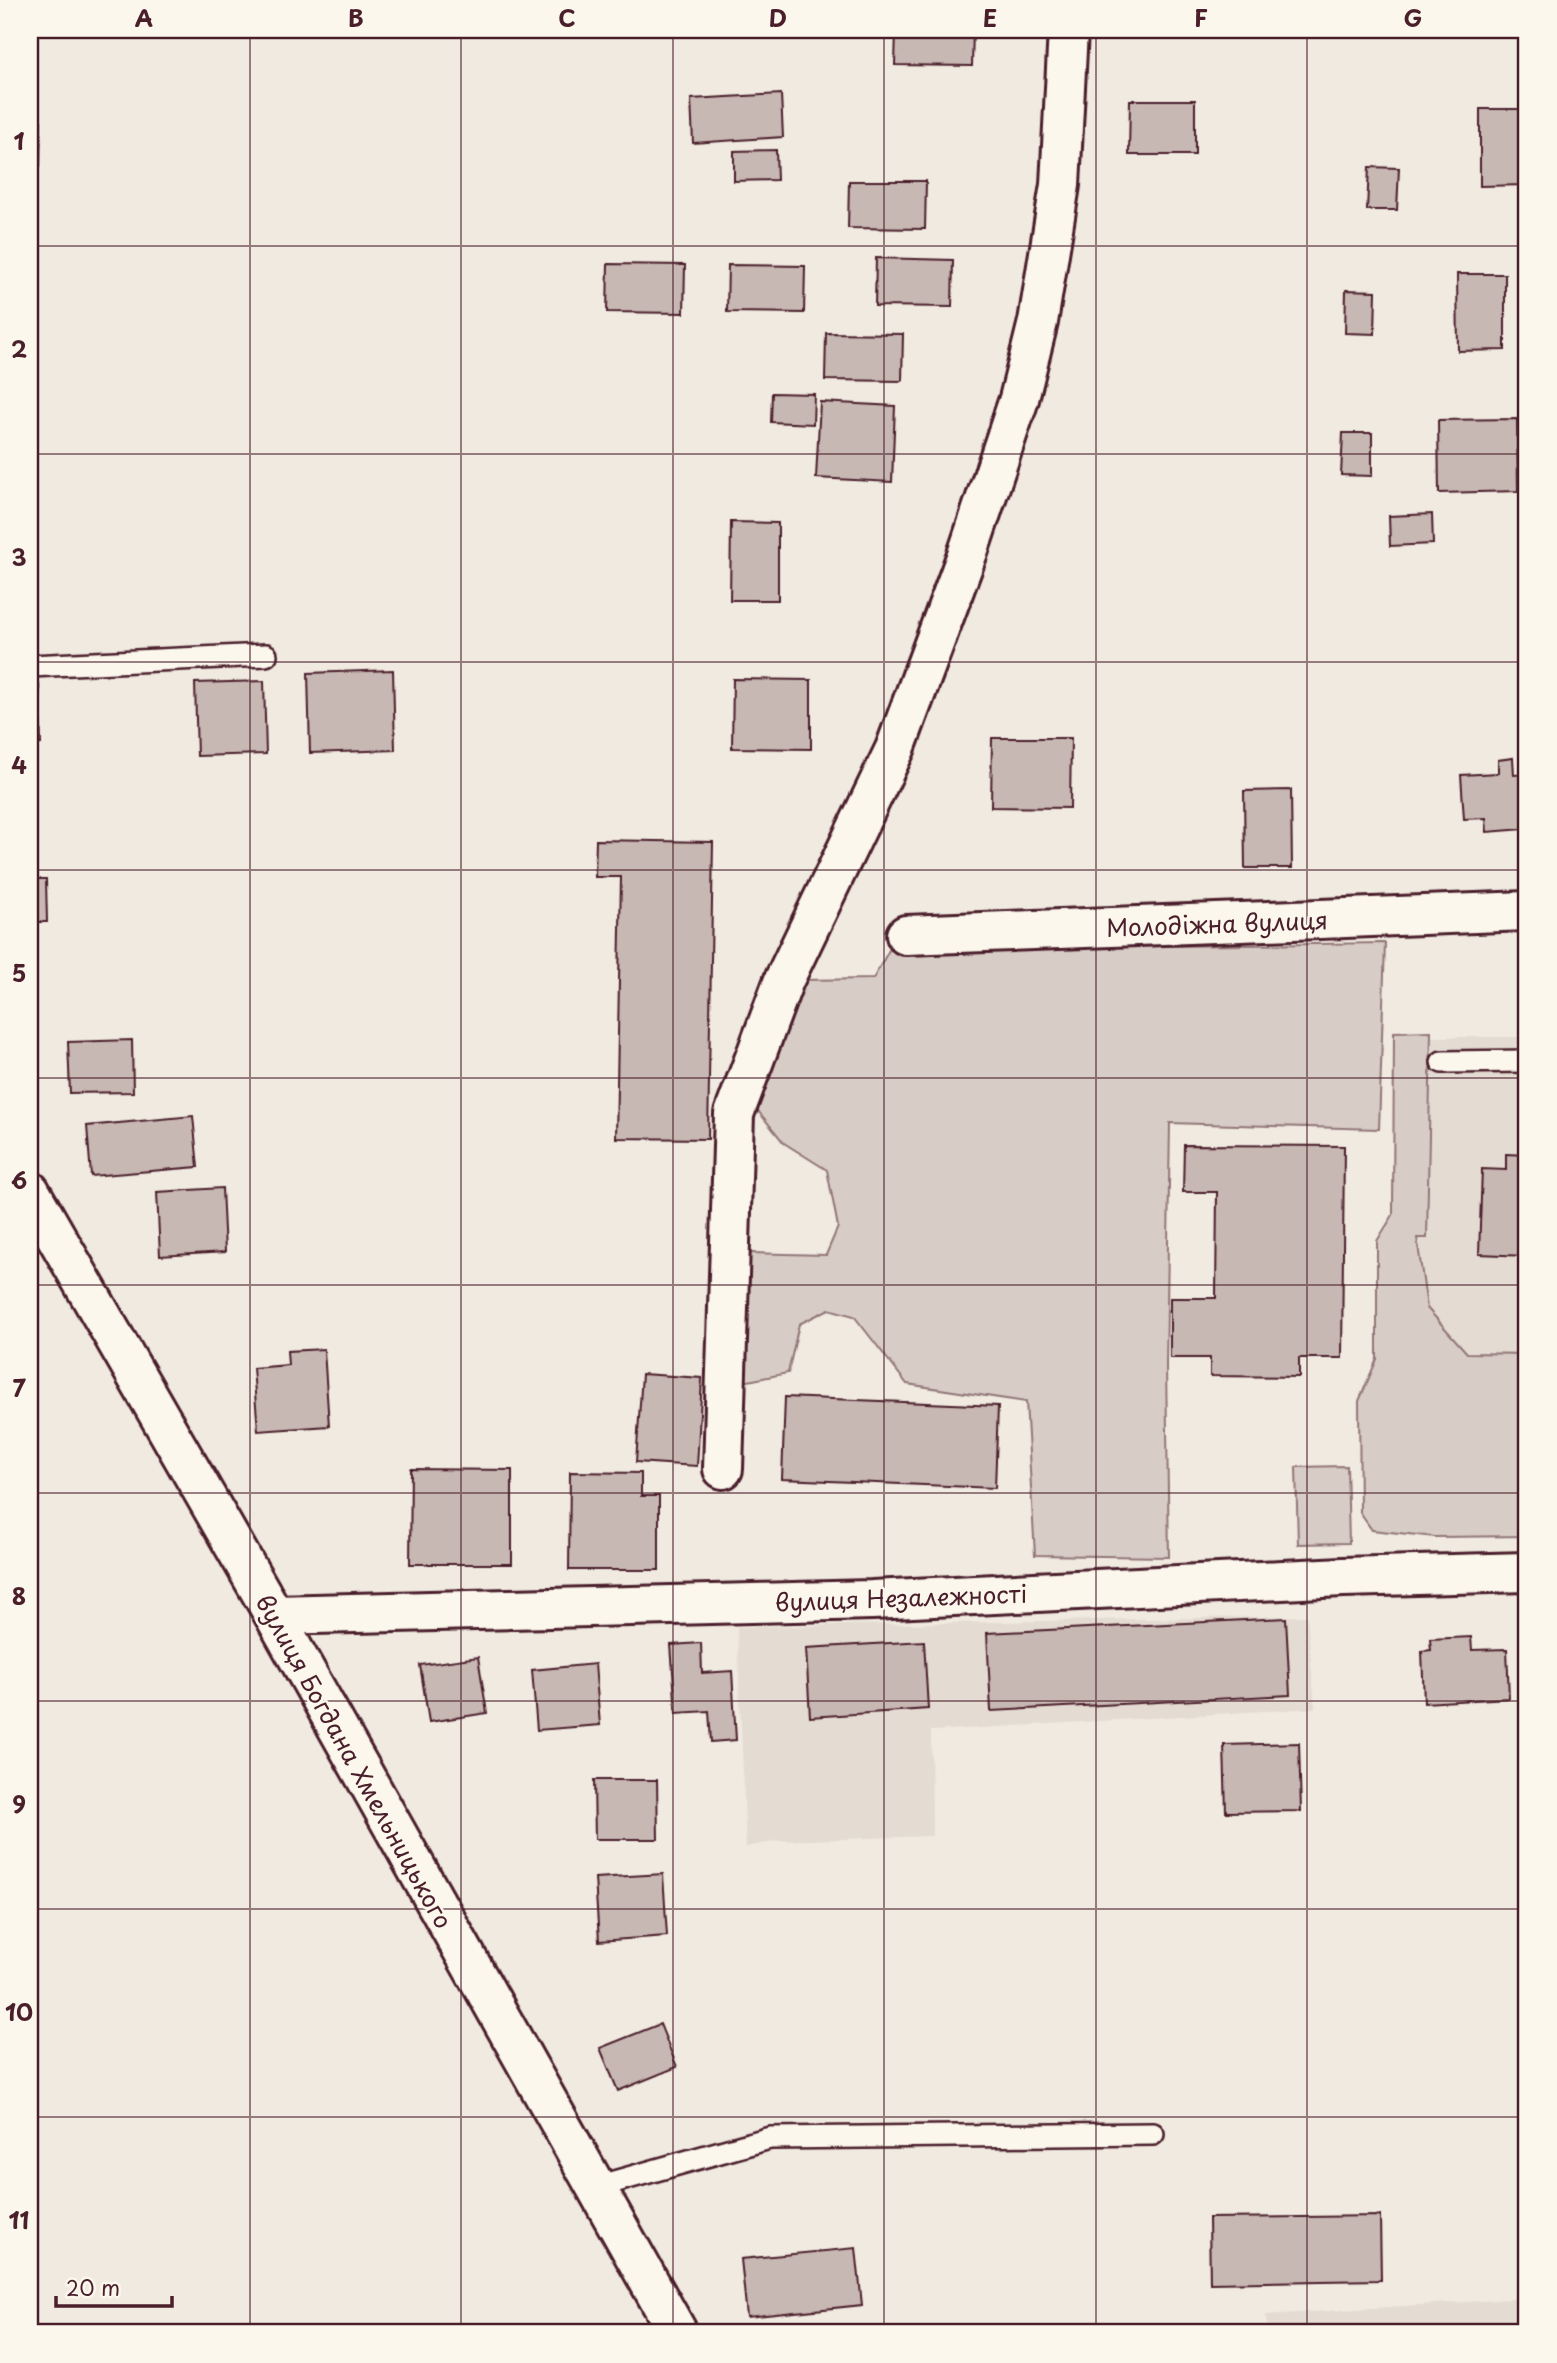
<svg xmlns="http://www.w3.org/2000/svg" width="1557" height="2363" font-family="'Playpen Sans',sans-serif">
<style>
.built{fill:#e4dbd2}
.green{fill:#d8ccc6;stroke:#917678;stroke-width:2}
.building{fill:#c8b8b3;stroke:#4a1f2b;stroke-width:2}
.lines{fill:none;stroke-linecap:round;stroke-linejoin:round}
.lane-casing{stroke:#4a1f2b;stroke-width:26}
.street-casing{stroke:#4a1f2b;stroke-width:44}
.lane{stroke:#fbf7ec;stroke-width:21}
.street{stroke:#fbf7ec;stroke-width:38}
.grid{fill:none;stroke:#4a1f2b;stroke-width:2;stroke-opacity:0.55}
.labels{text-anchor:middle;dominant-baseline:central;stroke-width:5;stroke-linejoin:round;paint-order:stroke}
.street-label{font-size:24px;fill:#4a1f2b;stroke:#fbf7ec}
.neatline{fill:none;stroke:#4a1f2b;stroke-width:2.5}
.grid-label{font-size:23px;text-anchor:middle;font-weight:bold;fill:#4a1f2b}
</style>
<rect width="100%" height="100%" fill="#f0eae0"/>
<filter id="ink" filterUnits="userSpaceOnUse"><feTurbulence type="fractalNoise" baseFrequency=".0143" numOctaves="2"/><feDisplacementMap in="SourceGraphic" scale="14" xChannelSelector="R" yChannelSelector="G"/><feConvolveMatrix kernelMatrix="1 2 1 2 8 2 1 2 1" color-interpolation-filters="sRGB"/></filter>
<g filter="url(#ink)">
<!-- built -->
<path class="built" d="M1420,1037H1527V1354L1467,1353L1427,1308L1417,1238Z
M1307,1616L1315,1708L931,1731L932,1836L777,1841L746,1847L737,1627Z
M1527,2298V2333H1268L1266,2315Z"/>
<!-- green -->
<path class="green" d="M1385,943L1379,1129L1170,1123L1166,1366L1169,1557L1035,1555L1026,1402L907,1384L854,1316L829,1309L799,1324L788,1373L743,1382L748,1253L826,1255L838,1227L827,1170L784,1143L758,1111L765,1078L800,980L873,979L889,950Z
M1431,1031L1427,1238H1417L1427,1308L1467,1353L1527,1354V1536L1435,1537L1372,1530L1360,1513L1359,1401L1377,1359V1241L1393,1215L1394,1032Z
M1347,1466L1349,1543L1298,1544L1296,1467Z"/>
<!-- building -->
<path class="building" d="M896,30H973L972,66L895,65Z
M781,94L783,137L693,143L691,99Z
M1130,100H1195V155H1129Z
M1480,109H1527V185L1480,186Z
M30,120L41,121L40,167H30Z
M776,150L777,180L734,181V151Z
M1369,167L1399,168L1397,210H1367Z
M849,181H926L925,229L848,228Z
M876,258L953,260L952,307L875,306Z
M608,264L685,265L684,313L607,312Z
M728,265L805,266L804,313L727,312Z
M1457,274H1505V350L1458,351Z
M1346,290L1376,291L1375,334L1345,333Z
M826,333L903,334L902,381L825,380Z
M772,393L814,394L813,424L771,422Z
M820,402L895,406L892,482L816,478Z
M1517,419L1518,491L1439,493L1438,420Z
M1343,433H1372V476L1341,475Z
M1432,514L1433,544L1390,546L1389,516Z
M731,522L778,523V600H730Z
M393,670L395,750L310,753L308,673Z
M733,679L811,680V749L732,748Z
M264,681L266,754L197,756L195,683Z
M30,684H39L41,744L30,745Z
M992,738H1071L1070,808L991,807Z
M1513,758L1514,775L1527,774V811L1523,812L1524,829L1487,832L1486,818L1464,819L1461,775L1498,773V760Z
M1291,790L1292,868H1245L1244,791Z
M596,840L713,842L708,1139L616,1138L621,877H595Z
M30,860L31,879H46L47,922H30Z
M132,1040L133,1092L70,1093L68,1042Z
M193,1116L198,1167L91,1176L87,1126Z
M1184,1145L1344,1146L1342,1358H1299V1377L1210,1376V1358H1170V1298H1216L1217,1192H1183Z
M1506,1154L1527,1155V1256L1479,1254L1482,1169L1506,1170Z
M222,1188L225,1252L160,1256L157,1192Z
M324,1349L329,1426L258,1431L253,1368L288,1365L287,1351Z
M642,1374L702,1378L697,1466L636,1462Z
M785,1397L998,1406L995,1488L782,1479Z
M411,1469L512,1470V1564H410Z
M570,1472L641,1473V1496H659V1570H569Z
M1286,1618L1290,1695L991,1711L987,1633Z
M1471,1637L1472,1650L1507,1649L1509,1698L1424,1703L1422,1651L1431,1650L1430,1639Z
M924,1641L928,1709L810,1717L806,1648Z
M701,1643L702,1673L732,1671L736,1740L711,1742L709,1711L676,1713L671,1645Z
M478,1657L487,1713L429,1722L420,1665Z
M595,1664L600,1725L537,1730L532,1670Z
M1299,1743L1301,1811L1226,1812L1224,1745Z
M594,1780H657L658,1839H595Z
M663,1874L667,1936L599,1941L595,1878Z
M660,2024L677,2067L618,2091L600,2048Z
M1380,2216L1381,2280L1210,2283L1209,2218Z
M856,2248L862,2305L747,2317L741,2259Z"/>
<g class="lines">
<defs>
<path id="lane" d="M30,666L266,655
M1442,1062L1527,1061
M596,2187L770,2138L1153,2134"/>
<path id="street" d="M906,935L1527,911
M30,1191L274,1615L678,2333
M723,1469L734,1114L784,980L895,749L968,552L1019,399L1038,322L1060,185L1068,30
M274,1615L872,1600L1343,1577L1527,1572"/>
</defs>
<!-- lane casing -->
<use href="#lane" class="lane-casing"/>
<!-- street casing -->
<use href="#street" class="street-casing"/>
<!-- lane -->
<use href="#lane" class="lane"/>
<!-- street -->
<use href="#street" class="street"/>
</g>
</g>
<!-- grid -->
<path class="grid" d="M250,30V2333M461,30V2333M673,30V2333M884,30V2333M1096,30V2333M1307,30V2333M30,246H1527M30,454H1527M30,662H1527M30,870H1527M30,1078H1527M30,1285H1527M30,1493H1527M30,1701H1527M30,1909H1527M30,2117H1527"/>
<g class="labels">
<!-- street labels -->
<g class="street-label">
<text transform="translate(1217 923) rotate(-2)">Молодіжна вулиця</text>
<text transform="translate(901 1597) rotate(-2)">вулиця Незалежності</text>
<text transform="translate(355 1761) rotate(61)">вулиця Богдана Хмельницького</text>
</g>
</g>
<!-- margin -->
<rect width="1557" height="2363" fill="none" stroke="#fbf7ec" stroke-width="77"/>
<!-- scale -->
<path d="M56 2296v10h116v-10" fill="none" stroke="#4a1f2b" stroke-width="3.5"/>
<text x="66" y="2296" font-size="21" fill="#4a1f2b" stroke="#fbf7ec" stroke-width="5" paint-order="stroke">20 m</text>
<rect x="38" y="38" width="1480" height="2286" class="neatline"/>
<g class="grid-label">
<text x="144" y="27">A</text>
<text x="356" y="27">B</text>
<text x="567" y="27">C</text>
<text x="778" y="27">D</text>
<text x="990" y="27">E</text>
<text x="1201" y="27">F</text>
<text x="1413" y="27">G</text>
<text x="19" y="150">1</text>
<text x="19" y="358">2</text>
<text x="19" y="566">3</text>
<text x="19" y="774">4</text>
<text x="19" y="982">5</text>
<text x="19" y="1189">6</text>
<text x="19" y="1397">7</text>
<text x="19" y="1605">8</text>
<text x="19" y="1813">9</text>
<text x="19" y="2021">10</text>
<text x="19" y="2229">11</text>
</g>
</svg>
